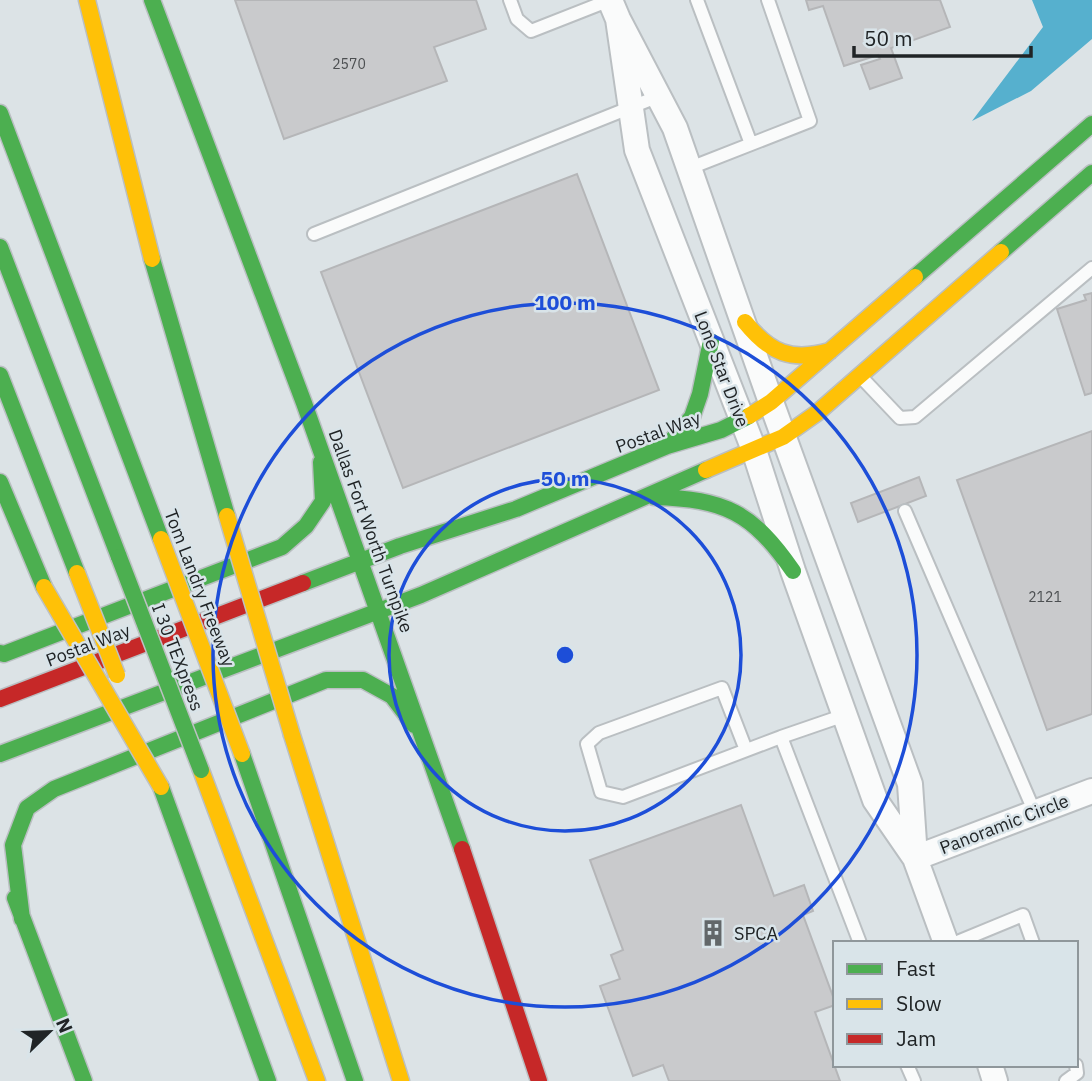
<svg xmlns="http://www.w3.org/2000/svg" width="1092" height="1081" font-family="'IBM Plex Sans',sans-serif">
<style>
.water{fill:#56b0ce}
.building{fill:#c9cacc;stroke:#b5b6b8;stroke-width:2}
.lines{fill:none;stroke-linecap:round;stroke-linejoin:round}
.lane-casing{stroke:#babfc2;stroke-width:16}
.street-casing{stroke:#babfc2;stroke-width:28}
.fast-casing{stroke:#babfc2;stroke-width:19}
.slow-casing{stroke:#babfc2;stroke-width:19}
.jam-casing{stroke:#babfc2;stroke-width:19}
.lane{stroke:#fafbfb;stroke-width:12}
.street{stroke:#fafbfb;stroke-width:24}
.fast{stroke:#4caf50;stroke-width:16}
.slow{stroke:#ffc107;stroke-width:16}
.jam{stroke:#c62828;stroke-width:16}
.fast-bridge-casing{stroke:#bdc1c3;stroke-width:19;stroke-linecap:butt}
.slow-bridge-casing{stroke:#bdc1c3;stroke-width:19;stroke-linecap:butt}
.fast-bridge{stroke:#4caf50;stroke-width:16}
.slow-bridge{stroke:#ffc107;stroke-width:16}
.ring{fill:none;stroke:#1d4ed8;stroke-width:3.5}
.labels{text-anchor:middle;dominant-baseline:central;stroke-width:5;stroke-linejoin:round;paint-order:stroke}
.number-label{font-size:14px;fill:#4c4f51}
.street-label{font-size:18px;fill:#202426;stroke:#d9e4e9}
.poi-label{font-size:18px;fill:#202426;stroke:#d9e4e9;text-anchor:start}
.centre{fill:#1d4ed8;stroke:#d9e4e9;stroke-width:3.5}
.ring-label{font-size:21px;text-anchor:middle;font-weight:bold;fill:#1d4ed8;stroke:#d9e4e9;stroke-width:5;stroke-linejoin:round;paint-order:stroke}
</style>
<rect width="100%" height="100%" fill="#dce3e6"/>
<!-- water -->
<path class="water" d="M1032,0H1092V39L1031,91L972,121L1043,27Z"/>
<!-- building -->
<path class="building" d="M235,0H476L486,29L434,47L447,81L284,139Z
M806,0H940L950,27L891,48L902,78L870,89L861,65L880,59L878,55L844,66L823,6L809,10Z
M577,174L659,390L403,488L321,272Z
M1092,293V393L1085,395L1057,309L1086,300L1084,295Z
M1092,431V714L1047,730L957,480Z
M919,477L926,496L858,522L851,503Z
M741,805L774,896L804,885L813,911L803,915L835,1002V1005L815,1012L840,1081H669L663,1065L633,1076L600,986L620,979L611,955L623,950L590,860Z"/>
<g class="lines">
<defs>
<path id="lane" d="M510,0L517,19L531,31L610,0
M697,0L751,144
M690,168L810,121L768,0
M314,234L659,96
M862,378L900,418L915,417L1092,268
M905,511L1035,813
M845,715L781,737L860,943
M746,750L722,688L599,733L587,744L601,792L623,797L781,737
M955,943L1023,915L1033,943
M907,1065L914,1081
M1066,1081L1077,1073L1076,1065"/>
<path id="street" d="M610,0L618,19L675,128L771,402L910,784L915,857
M618,19L637,150L754,450L793,571L875,800L915,858L946,943
M915,858L1092,791
M990,1065L995,1081"/>
<path id="fast" d="M152,0L304,403L462,849
M0,113L161,539
M0,247L119,557
M1001,252L1092,173
M152,259L227,516
M915,277L1092,124
M0,375L77,573
M667,446L692,417L700,394L711,341
M0,482L44,587
M654,497C725,499 752,512 793,571
M303,583L400,546L516,509L667,446L721,430L749,416
M0,653L4,654L282,547L306,526L323,501L321,462
M0,754L421,595L706,470
M242,754L355,1081
M161,787L268,1081
M15,898L84,1081
M22,919L13,845L27,808L54,789L326,680H363L392,696L414,725"/>
<path id="slow" d="M87,0L152,259
M745,322C770,353 791,362 830,351
M749,416L771,402L915,277
M706,470L783,437L817,413L1001,252
M292,735L401,1081
M201,770L317,1081"/>
<path id="jam" d="M0,699L303,583
M462,849L539,1081"/>
</defs>
<!-- lane casing -->
<use href="#lane" class="lane-casing"/>
<!-- street casing -->
<use href="#street" class="street-casing"/>
<!-- fast casing -->
<use href="#fast" class="fast-casing"/>
<!-- slow casing -->
<use href="#slow" class="slow-casing"/>
<!-- jam casing -->
<use href="#jam" class="jam-casing"/>
<!-- lane -->
<use href="#lane" class="lane"/>
<!-- street -->
<use href="#street" class="street"/>
<!-- fast -->
<use href="#fast" class="fast"/>
<!-- slow -->
<use href="#slow" class="slow"/>
<!-- jam -->
<use href="#jam" class="jam"/>
<defs>
<path id="fast-bridge" d="M119,557L201,770"/>
<path id="slow-bridge" d="M227,516L292,735
M161,539L242,754
M77,573L117,675
M44,587L161,787"/>
</defs>
<!-- fast-bridge casing -->
<use href="#fast-bridge" class="fast-bridge-casing"/>
<!-- slow-bridge casing -->
<use href="#slow-bridge" class="slow-bridge-casing"/>
<!-- fast-bridge -->
<use href="#fast-bridge" class="fast-bridge"/>
<!-- slow-bridge -->
<use href="#slow-bridge" class="slow-bridge"/>
</g>
<!-- distance rings -->
<g class="ring">
<circle cx="565" cy="655" r="176"/>
<circle cx="565" cy="655" r="352"/>
</g>
<!-- icons -->
<defs>
<symbol id="building-bare" viewBox="-9 -9 18 18"><path d="M-4-6H4V6H1V3H-1V6H-4ZM-2.5-4.3h1.7v1.8h-1.7ZM.8-4.3h1.7v1.8H.8ZM-2.5-1h1.7V.8h-1.7ZM.8-1h1.7V.8H.8Z" fill="#626769" stroke="#d9e4e9" stroke-width="2.5" paint-order="stroke"/></symbol>
</defs>
<g fill-rule="evenodd">
<use href="#building-bare" x="694" y="914" width="38" height="38"/>
</g>
<g class="labels">
<!-- number labels -->
<g class="number-label">
<text x="349" y="64">2570</text>
<text x="1045" y="597">2121</text>
</g>
<!-- street labels -->
<g class="street-label">
<text transform="translate(722 369) rotate(69)">Lone Star Drive</text>
<text transform="translate(658 432) rotate(-20)">Postal Way</text>
<text transform="translate(371 531) rotate(70)">Dallas Fort Worth Turnpike</text>
<text transform="translate(200 588) rotate(69)">Tom Landry Freeway</text>
<text transform="translate(88 645) rotate(-21)">Postal Way</text>
<text transform="translate(178 657) rotate(69)">I 30 TEXpress</text>
<text transform="translate(1004 824) rotate(-21)">Panoramic Circle</text>
</g>
<!-- poi labels -->
<g class="poi-label">
<text x="734" y="933">SPCA</text>
</g>
</g>
<circle cx="565" cy="655" r="10" class="centre"/>
<g class="ring-label">
<text x="565" y="310">100 m</text>
<text x="565" y="486">50 m</text>
</g>
<!-- legend -->
<rect x="833" y="941" width="245" height="126" fill="#d9e4e9" stroke="#8f979b" stroke-width="2"/>
<rect x="847" y="964" width="35" height="10" fill="#4caf50" stroke="#8f979b" stroke-width="2"/>
<text x="896" y="976" font-size="21" fill="#202426">Fast</text>
<rect x="847" y="999" width="35" height="10" fill="#ffc107" stroke="#8f979b" stroke-width="2"/>
<text x="896" y="1011" font-size="21" fill="#202426">Slow</text>
<rect x="847" y="1034" width="35" height="10" fill="#c62828" stroke="#8f979b" stroke-width="2"/>
<text x="896" y="1046" font-size="21" fill="#202426">Jam</text>
<!-- north arrow -->
<g transform="translate(49 1032) rotate(67)" stroke="#d9e4e9" stroke-width="5" paint-order="stroke">
<path d="M0-5L12 26L0 18L-12 26Z" fill="#202426"/>
<text y="-10" font-size="19" font-weight="bold" text-anchor="middle" fill="#202426">N</text>
</g>
<!-- scale -->
<path d="M854 46v10h177v-10" fill="none" stroke="#202426" stroke-width="3.5"/>
<text x="864" y="46" font-size="21" fill="#202426" stroke="#d9e4e9" stroke-width="5" paint-order="stroke">50 m</text>
</svg>
